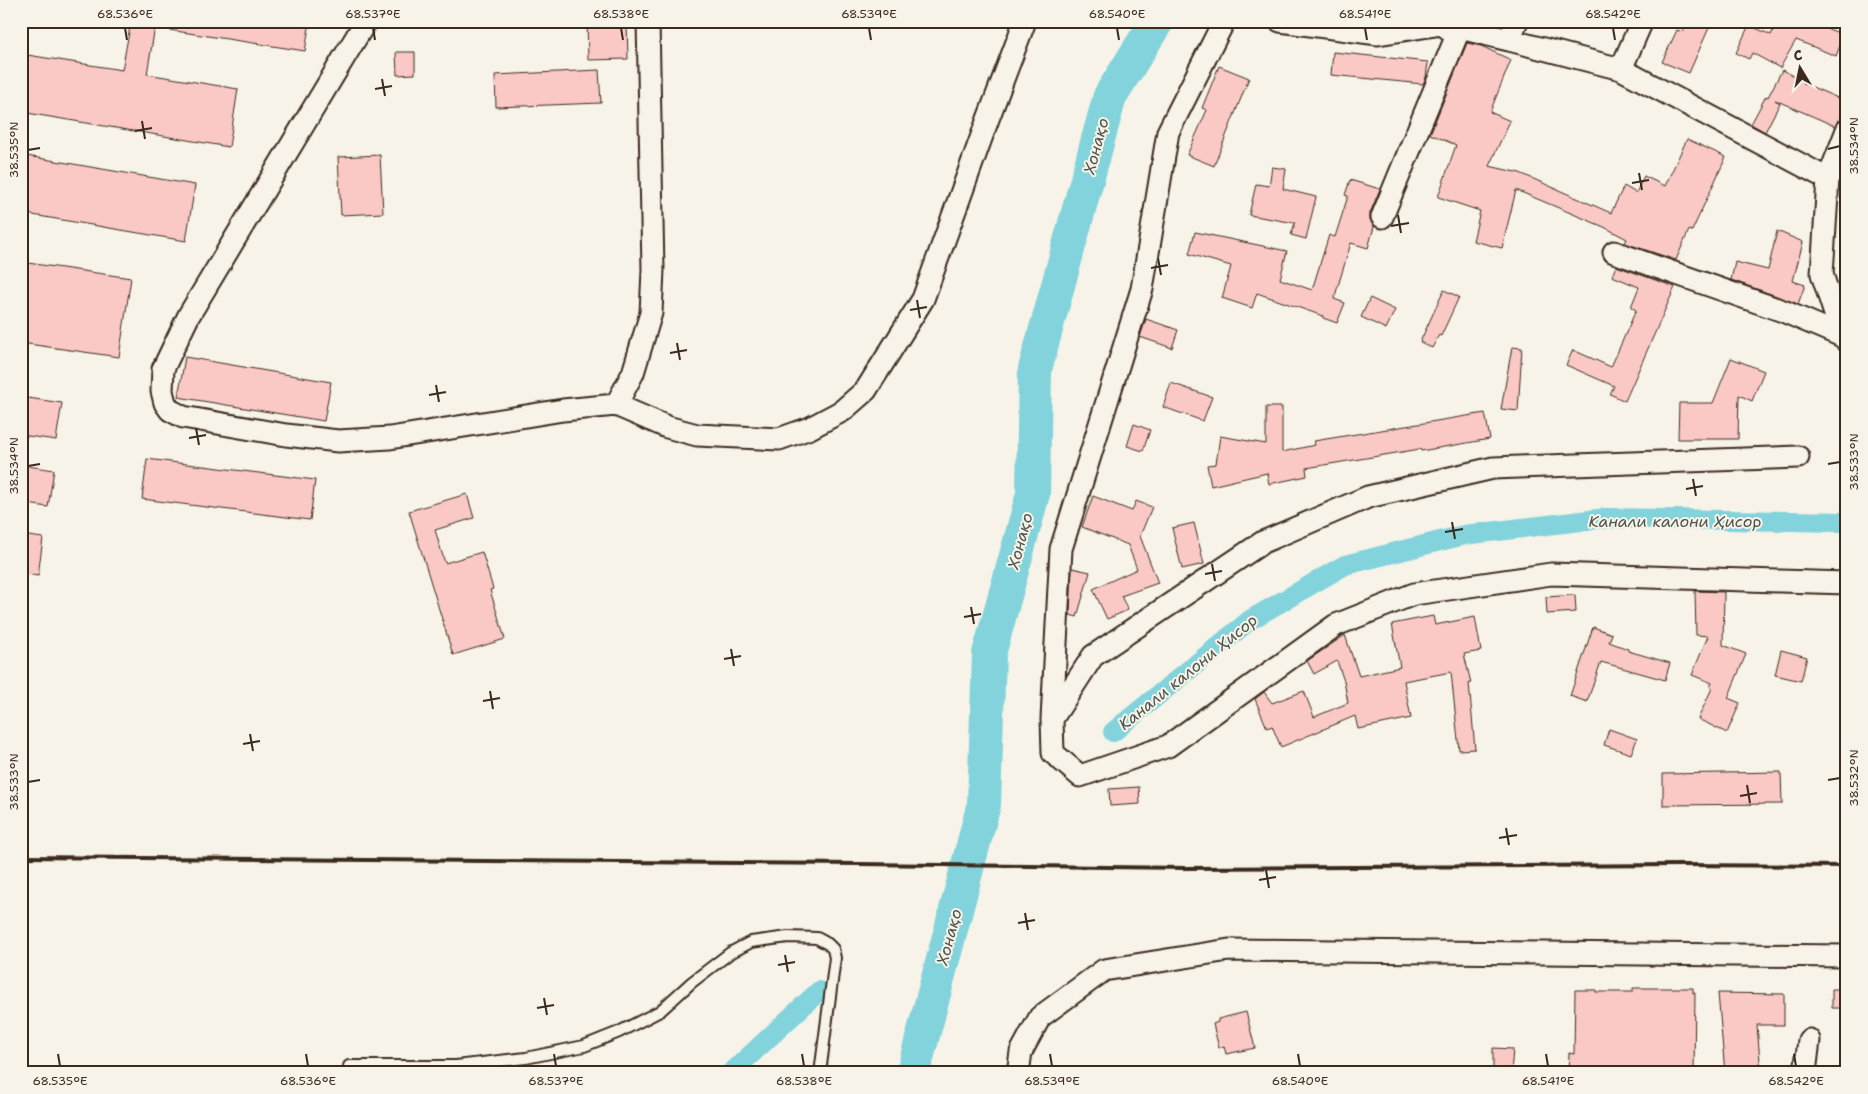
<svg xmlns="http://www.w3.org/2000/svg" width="1868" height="1094" font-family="'Shantell Sans',sans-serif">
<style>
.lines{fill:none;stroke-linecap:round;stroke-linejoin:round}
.canal{stroke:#82d3dc;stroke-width:20}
.river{stroke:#82d3dc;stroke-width:34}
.building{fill:#fac9c6;stroke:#3b2a1e}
.service-casing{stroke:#3b2a1e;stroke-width:14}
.minor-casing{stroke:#3b2a1e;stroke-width:25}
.service{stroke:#f7f3e8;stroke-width:10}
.minor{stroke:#f7f3e8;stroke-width:21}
.rail{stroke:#3b2a1e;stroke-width:4}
.ticks{fill:none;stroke:#3b2a1e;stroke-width:2}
.labels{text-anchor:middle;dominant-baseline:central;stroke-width:4;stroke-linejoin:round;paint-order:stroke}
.water-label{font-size:16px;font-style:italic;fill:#4d544e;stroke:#f7f3e8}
.neatline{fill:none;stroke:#3b2a1e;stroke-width:2}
.ticks-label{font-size:12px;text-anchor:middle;fill:#3b2a1e}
</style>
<rect width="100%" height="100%" fill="#f7f3e8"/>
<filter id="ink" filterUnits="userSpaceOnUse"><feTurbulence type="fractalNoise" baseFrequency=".02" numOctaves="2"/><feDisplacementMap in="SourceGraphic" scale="10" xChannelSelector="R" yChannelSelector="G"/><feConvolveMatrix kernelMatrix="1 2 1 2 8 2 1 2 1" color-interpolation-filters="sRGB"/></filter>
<g filter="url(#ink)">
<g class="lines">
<!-- canal -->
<path class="canal" d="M1113,732L1250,620L1345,565L1464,535L1606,518L1847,522
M731,1073L819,991"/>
<!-- river -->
<path class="river" d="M913,1073L984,804L989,654L1033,494L1035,369L1110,96L1157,21"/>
</g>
<!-- building -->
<path class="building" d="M131,21H156L147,74L238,89L229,147L21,112V54L122,70Z
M170,21H310L305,51L169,30Z
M587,21H627L628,59L588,60Z
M1688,21H1712L1689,73L1662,62L1677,30L1683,32Z
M1777,21H1808L1844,35L1836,56L1796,40L1780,68L1752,53L1749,59L1736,53L1749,25L1771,35Z
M1467,43L1481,46L1511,60L1490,112L1510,121L1489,166L1520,173L1611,213L1624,186L1636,193L1644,176L1665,186L1687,139L1726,157L1692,231L1689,230L1676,260L1625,243L1627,239L1604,227L1516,190L1502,248L1473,241L1480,211L1438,197L1456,145L1430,134Z
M396,52H415V74L397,75Z
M1333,52L1428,62L1426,77L1423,84L1331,75Z
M1219,66L1249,78L1214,166L1187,155L1207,110L1202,108Z
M599,70L601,103L496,107L495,75Z
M1782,70L1804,81L1803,83L1847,102L1835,126L1775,100L1780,103L1765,132L1751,124L1766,96L1768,97Z
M21,155L195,185L186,241L21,213Z
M380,155L383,213L341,215L338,157Z
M1272,167L1286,169L1283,189L1316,197L1306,239L1291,235L1295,223L1249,215L1256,184L1269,186Z
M1350,180L1380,189L1370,213V219L1374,227L1368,248L1351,243L1334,299L1345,303L1337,323L1323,318V316L1257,293L1252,308L1222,298L1231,266L1189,254L1195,232L1287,251L1280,279L1312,290L1329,235L1335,237L1348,196L1345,195Z
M1777,231L1803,242L1793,281L1805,285L1798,304L1731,280L1735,262L1768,270Z
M21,262L131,278L119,357L21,343Z
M1616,266L1675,287L1625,401L1610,394L1614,386L1566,365L1573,350L1611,367L1636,310L1631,307L1639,287L1612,276Z
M1444,290L1459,297L1441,336L1439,335L1432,348L1420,342Z
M1370,298L1395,310L1386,329L1361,317Z
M1146,319L1178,330L1172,348L1140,337Z
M1512,347L1522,348L1518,411L1501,409Z
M185,357L331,382L324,421L178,397Z
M1731,358L1764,371L1752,401L1739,395L1738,439H1678L1679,403H1713Z
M1171,383L1212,397L1203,421L1163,407Z
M21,397L62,403L56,440L21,435Z
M1266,407H1282V452L1315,445L1314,441L1485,413L1490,439L1421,451L1420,449L1306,468L1307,476L1269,484L1267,473L1211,486L1207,465L1216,464L1220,436L1266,444Z
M1134,424L1150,430L1143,451L1127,446Z
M147,459L315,480L310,520L142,499Z
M21,465L54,470L48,507L21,503Z
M467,494L474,518L435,530L445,563L482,552L493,589L490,590L505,639L453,655L409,511Z
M1093,496L1132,511L1136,501L1152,507L1140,536L1158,583L1121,596L1128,610L1107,619L1093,589L1137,569L1128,545L1082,527Z
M1194,523L1204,564L1182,569L1172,528Z
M21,535L43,538L38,576L21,573Z
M1072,568L1090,572L1077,617L1070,615Z
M1695,591L1724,592L1723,645L1746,654L1728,698L1740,703L1727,733L1698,719L1712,688L1710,687L1712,683L1692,675L1708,636L1696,635Z
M1575,595L1576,612L1547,614L1546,597Z
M1433,616L1435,625L1475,617L1481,651L1464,654L1471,683H1469L1475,749L1459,750L1451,672L1404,681L1411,718L1358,729L1355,716L1281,747L1272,726L1267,728L1255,699L1264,692L1272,703L1304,691L1314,717L1348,703L1344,681L1337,661L1314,674L1307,661L1345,635L1359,676L1400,667L1392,624Z
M1593,627L1612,634L1609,642L1628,649V651L1670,663L1665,680L1601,662L1587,702L1570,696Z
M1781,650L1807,657L1801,681L1775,675Z
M1609,729L1637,739L1631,754L1604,745Z
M1781,772L1782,804L1663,805V774Z
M1139,787L1140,804L1110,806L1109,789Z
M1633,988H1693V993H1695L1694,1073H1568L1569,1053L1574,1054L1575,990H1596V992H1633Z
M1832,989H1847V1008H1832Z
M1718,993L1784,994V1025H1757L1761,1073H1725Z
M1246,1012L1255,1048L1226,1054L1224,1046L1219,1048L1213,1024L1218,1022V1019Z
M1493,1048L1513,1049L1511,1073H1493Z"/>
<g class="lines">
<defs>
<path id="service" d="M349,1066H456L526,1058L584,1046L619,1032L660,1011L692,982L730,953L751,942L788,937L817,938L828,944L833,949L835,958L820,1073"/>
<path id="minor" d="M366,21L189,315L163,369L162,391L165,403L170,410L183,417L286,435L338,441L390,438L563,410L616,405L667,427L697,435L779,439L810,428L842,411L866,390L923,299L988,119L1025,21
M1224,21L1168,132L1142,289L1061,549L1052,719L1053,753L1080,776L1168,746L1336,625L1414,594L1551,574L1847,583
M1280,21L1378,34L1442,24V21
M1517,21L1509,40L1621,69L1828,179
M1444,24L1509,40
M1621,69L1642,21
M1847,130L1828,179L1822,274L1842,336L1847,341
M1382,217L1457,35L1442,24
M1614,252L1783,311L1842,336L1847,331
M616,405L633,373L651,313L653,270L648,21
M1052,719L1093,656L1263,542L1368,497L1493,468L1798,457
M1018,1073L1021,1052L1040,1017L1104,970L1229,950L1847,956
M1805,1073L1809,1040"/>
</defs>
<!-- service casing -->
<use href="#service" class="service-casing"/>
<!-- minor casing -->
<use href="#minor" class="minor-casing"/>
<!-- service -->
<use href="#service" class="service"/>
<!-- minor -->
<use href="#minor" class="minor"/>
<!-- rail -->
<path class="rail" d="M21,857L860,864L1184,868L1682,865L1847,866"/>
</g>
</g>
<!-- ticks -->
<path class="ticks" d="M125,28L127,40M373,28L375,40M621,28L623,40M869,28L871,40M1117,28L1119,40M1365,28L1367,40M1613,28L1615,40M382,79L385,96M375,89L392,86M142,121L145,139M135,131L152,128M1828,149L1840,146M28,150L40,148M1639,173L1642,190M1632,183L1649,180M1398,215L1401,233M1391,226L1409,223M1158,258L1161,275M1151,268L1168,265M917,300L920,318M910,310L927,307M677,343L680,360M670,353L687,350M436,385L439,402M429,395L446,392M196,428L199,445M189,438L206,435M1828,464L1840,462M28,466L40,464M1693,479L1696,496M1686,489L1703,486M1452,522L1455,539M1445,532L1463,529M1212,564L1215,581M1205,574L1222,571M971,607L974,624M964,617L981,614M731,649L734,666M724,659L741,656M490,691L493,709M483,701L500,698M250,734L253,751M243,744L260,741M1828,780L1840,778M28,782L40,780M1747,785L1750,803M1740,796L1757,793M1506,828L1509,845M1499,838L1517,835M1266,870L1269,888M1259,880L1276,877M1025,913L1028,930M1018,923L1035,920M785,955L788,972M778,965L795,962M544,998L547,1015M537,1008L554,1005M58,1054L60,1066M306,1054L308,1066M554,1054L556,1066M802,1054L804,1066M1050,1054L1052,1066M1298,1054L1300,1066M1546,1054L1548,1066M1794,1054L1796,1066"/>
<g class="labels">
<!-- water labels -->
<g class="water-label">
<text transform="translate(1096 146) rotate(-75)">Хонақо</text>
<text x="1675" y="521">Канали калони Ҳисор</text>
<text transform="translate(1020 541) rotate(-75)">Хонақо</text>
<text transform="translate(1188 672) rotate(-39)">Канали калони Ҳисор</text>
<text transform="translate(949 937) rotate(-75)">Хонақо</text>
</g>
</g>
<!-- margin -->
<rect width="1868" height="1094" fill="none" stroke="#f7f3e8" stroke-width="55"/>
<!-- north arrow -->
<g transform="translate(1800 68) rotate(350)" stroke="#f7f3e8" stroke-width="4" paint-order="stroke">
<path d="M0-4L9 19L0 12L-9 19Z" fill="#3b2a1e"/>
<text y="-8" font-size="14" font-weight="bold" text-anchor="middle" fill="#3b2a1e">С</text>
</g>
<rect x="28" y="28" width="1812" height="1038" class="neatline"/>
<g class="ticks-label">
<text x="125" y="18">68.536°E</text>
<text x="373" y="18">68.537°E</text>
<text x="621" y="18">68.538°E</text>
<text x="869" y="18">68.539°E</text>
<text x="1117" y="18">68.540°E</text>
<text x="1365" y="18">68.541°E</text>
<text x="1613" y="18">68.542°E</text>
<text transform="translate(1854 146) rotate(-90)" y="4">38.534°N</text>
<text transform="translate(14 150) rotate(-90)" y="4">38.535°N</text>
<text transform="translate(1854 462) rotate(-90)" y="4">38.533°N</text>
<text transform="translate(14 466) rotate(-90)" y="4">38.534°N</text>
<text transform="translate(1854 778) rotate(-90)" y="4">38.532°N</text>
<text transform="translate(14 782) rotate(-90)" y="4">38.533°N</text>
<text x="60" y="1085">68.535°E</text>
<text x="308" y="1085">68.536°E</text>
<text x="556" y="1085">68.537°E</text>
<text x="804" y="1085">68.538°E</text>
<text x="1052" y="1085">68.539°E</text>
<text x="1300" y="1085">68.540°E</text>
<text x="1548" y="1085">68.541°E</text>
<text x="1796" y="1085">68.542°E</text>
</g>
</svg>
